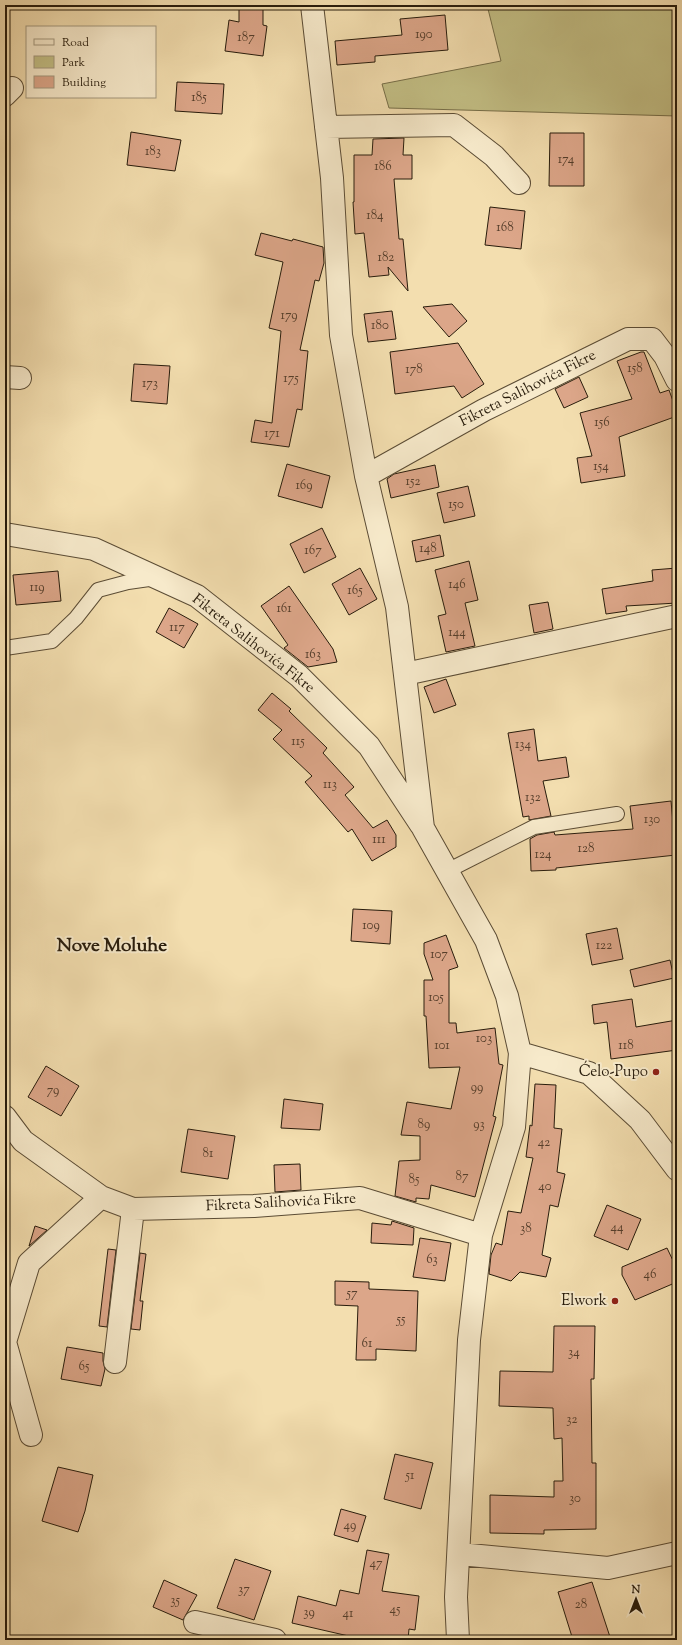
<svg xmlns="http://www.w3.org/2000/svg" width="682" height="1645" font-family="'Sorts Mill Goudy',serif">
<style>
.green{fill:#c3bf85;stroke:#766e48}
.building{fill:#dca689;stroke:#281c0c}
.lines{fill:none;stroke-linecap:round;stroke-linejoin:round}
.lane-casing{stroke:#5b4c35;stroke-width:16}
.street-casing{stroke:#5b4c35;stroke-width:24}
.lane{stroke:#f7eacb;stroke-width:14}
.street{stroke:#f7eacb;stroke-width:22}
.poi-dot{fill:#8f2418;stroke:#f7eacb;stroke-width:1.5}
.labels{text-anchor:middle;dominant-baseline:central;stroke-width:4;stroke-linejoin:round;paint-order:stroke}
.number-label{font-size:13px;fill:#553e2b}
.street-label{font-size:15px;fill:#281c0c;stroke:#f7eacb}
.poi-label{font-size:15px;fill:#281c0c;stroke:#f7eacb;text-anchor:end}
.district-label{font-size:19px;font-weight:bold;fill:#281c0c;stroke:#f7eacb}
</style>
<rect width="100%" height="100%" fill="#f3deaf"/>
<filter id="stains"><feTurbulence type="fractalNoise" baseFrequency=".005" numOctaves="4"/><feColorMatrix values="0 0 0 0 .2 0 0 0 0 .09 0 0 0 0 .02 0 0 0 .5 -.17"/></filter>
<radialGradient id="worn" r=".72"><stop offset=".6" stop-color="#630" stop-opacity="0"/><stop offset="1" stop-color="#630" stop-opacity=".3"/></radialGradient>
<!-- green -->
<path class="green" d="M487,5H677V116L389,108L382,84L501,61Z"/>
<!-- building -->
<path class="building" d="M239,5H263V25L267,26L263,56L225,51L229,20L239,22Z
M445,15L448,50L375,56V62L337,65L335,41L402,35L400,19Z
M177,82L224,84L222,114L175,111Z
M131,132L181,140L175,171L127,165Z
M550,133H584V186H549Z
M404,138L403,155H412V179H394L399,239H403L408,291L388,267L389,275L369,277L364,233L355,234L353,202H354V155H372L373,139Z
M490,207L525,211L521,249L485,245Z
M261,233L292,241L293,239L323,247L324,263L319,281L315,280L300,350L308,351L302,410L297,409L289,447L251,442L255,420L272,423L281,331L269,328L283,262L255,255Z
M452,304L467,321L449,337L423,307Z
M392,311L396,339L368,342L364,314Z
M458,343L484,384L462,398L454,386L395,394L390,352Z
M641,352H644L660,393L669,390L677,412V416L619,437L625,476L581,483L577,458L592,456L580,413L632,399L617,361Z
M134,364L170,366L167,404L131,401Z
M579,377L588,397L564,408L555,389Z
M287,464L330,476L322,508L278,496Z
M435,465L439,487L391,498L387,479L394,474Z
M468,486L475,516L444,523L437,493Z
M322,528L336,557L304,573L290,544Z
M440,535L444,556L416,562L412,541Z
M469,561L478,600L465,603L475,646L446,652L438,616L446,614L435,570Z
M360,568L377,599L349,615L332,584Z
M677,568V603L626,606L627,611L606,614L602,589L653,581L652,570Z
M58,571L61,601L16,605L13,575Z
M289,586L333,649L337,662L308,667L284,648L288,645L261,606Z
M548,602L553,629L534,633L529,605Z
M169,608L198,624L184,648L156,632Z
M446,679L456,705L434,713L424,687Z
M272,693L291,709L289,711L327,748L323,753L354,787L345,795L373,828L387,820L396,835V847L372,861L352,829L348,832L305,782L312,776L273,739L282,730L258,710Z
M534,729L538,761L566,757L569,777L543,781L551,816L529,820V816L523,817L508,733Z
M671,801L676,855L556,868V870L531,871L530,839L537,835L554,832L555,835L633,829L630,806Z
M353,909L392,911L390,944L351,941Z
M617,928L623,959L592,965L586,934Z
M446,935L458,967L449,970V1023H456L457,1033L495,1028L499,1064L503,1065L493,1116L496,1117L475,1197L431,1185L429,1199L416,1198V1202L395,1196L399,1161L420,1160V1136L401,1135L407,1102L451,1109L460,1067L429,1068L426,1016H424V980H433L424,954V943Z
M670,960L674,978L634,987L630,970Z
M632,999L636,1027L677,1020V1050L611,1059L607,1022L594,1024L592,1005Z
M46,1066L79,1086L61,1116L28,1097Z
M535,1084L556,1085L554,1128L562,1129L557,1172L565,1174L558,1207L550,1205L542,1255L551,1258L546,1277L520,1272L511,1281L489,1274L491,1255L496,1243L502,1245L508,1211L521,1213L533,1158L526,1157L530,1125L532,1126Z
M284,1099L323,1104L320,1130L281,1128Z
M188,1129L235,1136L228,1179L181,1172Z
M300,1164L301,1190L275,1192L274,1165Z
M607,1205L641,1219L628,1250L594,1236Z
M392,1221L414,1228L413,1245L371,1243L372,1223L391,1225Z
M35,1226L47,1230L29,1246Z
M420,1238L451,1243L445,1281L413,1277Z
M667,1248L677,1269V1282L635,1300L622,1275V1267Z
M108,1249L116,1250L107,1327L99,1326Z
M140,1253L146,1254L140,1301H143L140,1330L131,1329Z
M335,1281L369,1282V1289L418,1291L416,1351L376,1349V1360H356L358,1306L335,1305Z
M554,1326H595L594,1379H591L592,1463H596V1529L544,1530V1534L490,1533V1495L554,1497V1481H563L562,1438L554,1439L553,1408L499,1406L500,1371L553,1372Z
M67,1347L103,1353V1361L105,1369L101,1386L61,1379Z
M395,1454L433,1463L421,1509L384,1499Z
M58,1467L93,1475L85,1511L78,1532L42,1521Z
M341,1509L366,1516L358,1542L334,1535Z
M367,1550L389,1554L382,1591L419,1596L415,1630L409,1629L408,1640H366L292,1623L298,1596L336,1606L340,1590L359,1594Z
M235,1559L271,1571L254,1620L217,1608Z
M164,1580L197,1595L183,1620L153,1607Z
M592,1582L611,1640H573L558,1592Z"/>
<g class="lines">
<defs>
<path id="lane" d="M5,648L52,641L76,618L98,590L128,582L156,578
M447,871L534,827L617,814"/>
<path id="street" d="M312,5L332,178L341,335L366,476L397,607L423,828L486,940L507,996L520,1053L514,1127L481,1235L469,1340L456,1597L458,1640
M5,95L12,88
M326,127L454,125L494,156L519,183
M5,377L20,378
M366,476L484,410L628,339H652L665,356L677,380
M5,534L94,549L197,596L299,676L369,746L421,825
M405,674L677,616
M520,1053L589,1073L640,1120L677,1169
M5,1117L23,1141L101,1197L133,1209L254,1206L360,1198L481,1235
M5,1342L29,1263L101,1197
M5,1342L31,1435
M115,1362L133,1209
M459,1554L608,1568L677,1553
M195,1622L275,1640"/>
</defs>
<!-- lane casing -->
<use href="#lane" class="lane-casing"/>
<!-- street casing -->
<use href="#street" class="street-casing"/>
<!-- lane -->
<use href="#lane" class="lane"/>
<!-- street -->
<use href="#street" class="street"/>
</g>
<!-- markers -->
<g class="poi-dot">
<circle cx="656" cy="1072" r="4"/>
<circle cx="615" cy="1301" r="4"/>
</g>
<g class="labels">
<!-- number labels -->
<g class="number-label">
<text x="424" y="35">190</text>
<text x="246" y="38">187</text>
<text x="199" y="98">185</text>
<text x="153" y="152">183</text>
<text x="566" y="160">174</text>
<text x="383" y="167">186</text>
<text x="375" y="216">184</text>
<text x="505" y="228">168</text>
<text x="386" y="258">182</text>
<text x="289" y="316">179</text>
<text x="380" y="326">180</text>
<text x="635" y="369">158</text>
<text x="414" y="370">178</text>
<text x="291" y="379">175</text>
<text x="150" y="384">173</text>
<text x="602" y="423">156</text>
<text x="272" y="434">171</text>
<text x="601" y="467">154</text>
<text x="413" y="482">152</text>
<text x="304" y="486">169</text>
<text x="456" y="505">150</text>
<text x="428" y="549">148</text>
<text x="313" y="551">167</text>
<text x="457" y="585">146</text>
<text x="37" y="588">119</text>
<text x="355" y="591">165</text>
<text x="284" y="609">161</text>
<text x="177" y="628">117</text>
<text x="457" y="633">144</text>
<text x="313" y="655">163</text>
<text x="298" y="742">115</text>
<text x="523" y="745">134</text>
<text x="330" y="785">113</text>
<text x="533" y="798">132</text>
<text x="652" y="820">130</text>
<text x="379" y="840">111</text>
<text x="586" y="849">128</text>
<text x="543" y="855">124</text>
<text x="371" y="926">109</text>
<text x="604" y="946">122</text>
<text x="439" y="955">107</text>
<text x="436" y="998">105</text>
<text x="484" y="1039">103</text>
<text x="442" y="1046">101</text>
<text x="626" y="1046">118</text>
<text x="477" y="1088">99</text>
<text x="53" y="1091">79</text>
<text x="424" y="1125">89</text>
<text x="479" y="1125">93</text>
<text x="544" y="1143">42</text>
<text x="208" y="1154">81</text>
<text x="462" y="1177">87</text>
<text x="414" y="1180">85</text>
<text x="545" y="1187">40</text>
<text x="617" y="1228">44</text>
<text x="526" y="1229">38</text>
<text x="432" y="1260">63</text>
<text x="650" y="1275">46</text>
<text x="352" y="1294">57</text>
<text x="401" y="1320">55</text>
<text x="367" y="1344">61</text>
<text x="574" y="1353">34</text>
<text x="84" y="1367">65</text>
<text x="572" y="1420">32</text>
<text x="410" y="1476">51</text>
<text x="575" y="1499">30</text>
<text x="350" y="1526">49</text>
<text x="376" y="1564">47</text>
<text x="244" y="1590">37</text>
<text x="175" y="1601">35</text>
<text x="581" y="1605">28</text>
<text x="395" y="1610">45</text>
<text x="309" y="1613">39</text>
<text x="348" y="1614">41</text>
</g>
<!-- street labels -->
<g class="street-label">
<text transform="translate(528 389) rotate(-27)">Fikreta Salihovića Fikre</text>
<text transform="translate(253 644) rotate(38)">Fikreta Salihovića Fikre</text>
<text transform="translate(281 1203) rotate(-3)">Fikreta Salihovića Fikre</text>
</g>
<!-- poi labels -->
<g class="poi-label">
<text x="648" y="1072">Ćelo-Pupo</text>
<text x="607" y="1301">Elwork</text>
</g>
<!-- district labels -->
<g class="district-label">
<text x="112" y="946">Nove Moluhe</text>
</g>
</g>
<!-- margin -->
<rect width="682" height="1645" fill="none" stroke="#f3deaf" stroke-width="20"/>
<rect x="6" y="6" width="670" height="1633" fill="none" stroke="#281c0c" stroke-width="2"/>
<rect x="10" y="10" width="662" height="1625" fill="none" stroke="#281c0c"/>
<!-- legend -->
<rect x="26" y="26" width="130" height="72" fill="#f7eacb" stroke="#a4987f"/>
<rect x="34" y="39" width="20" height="6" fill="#f7eacb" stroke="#a4987f"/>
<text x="62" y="46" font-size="12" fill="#281c0c">Road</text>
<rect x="34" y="56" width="20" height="12" fill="#c3bf85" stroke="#a4987f"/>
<text x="62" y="66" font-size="12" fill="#281c0c">Park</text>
<rect x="34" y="76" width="20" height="12" fill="#dca689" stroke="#a4987f"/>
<text x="62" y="86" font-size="12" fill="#281c0c">Building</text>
<!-- north arrow -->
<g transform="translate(636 1599)" stroke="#f7eacb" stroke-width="3" paint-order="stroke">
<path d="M0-3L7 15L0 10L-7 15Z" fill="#281c0c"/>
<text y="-6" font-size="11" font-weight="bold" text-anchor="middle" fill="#281c0c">N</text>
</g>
<rect width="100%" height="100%" filter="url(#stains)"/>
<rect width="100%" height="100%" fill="url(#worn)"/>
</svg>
